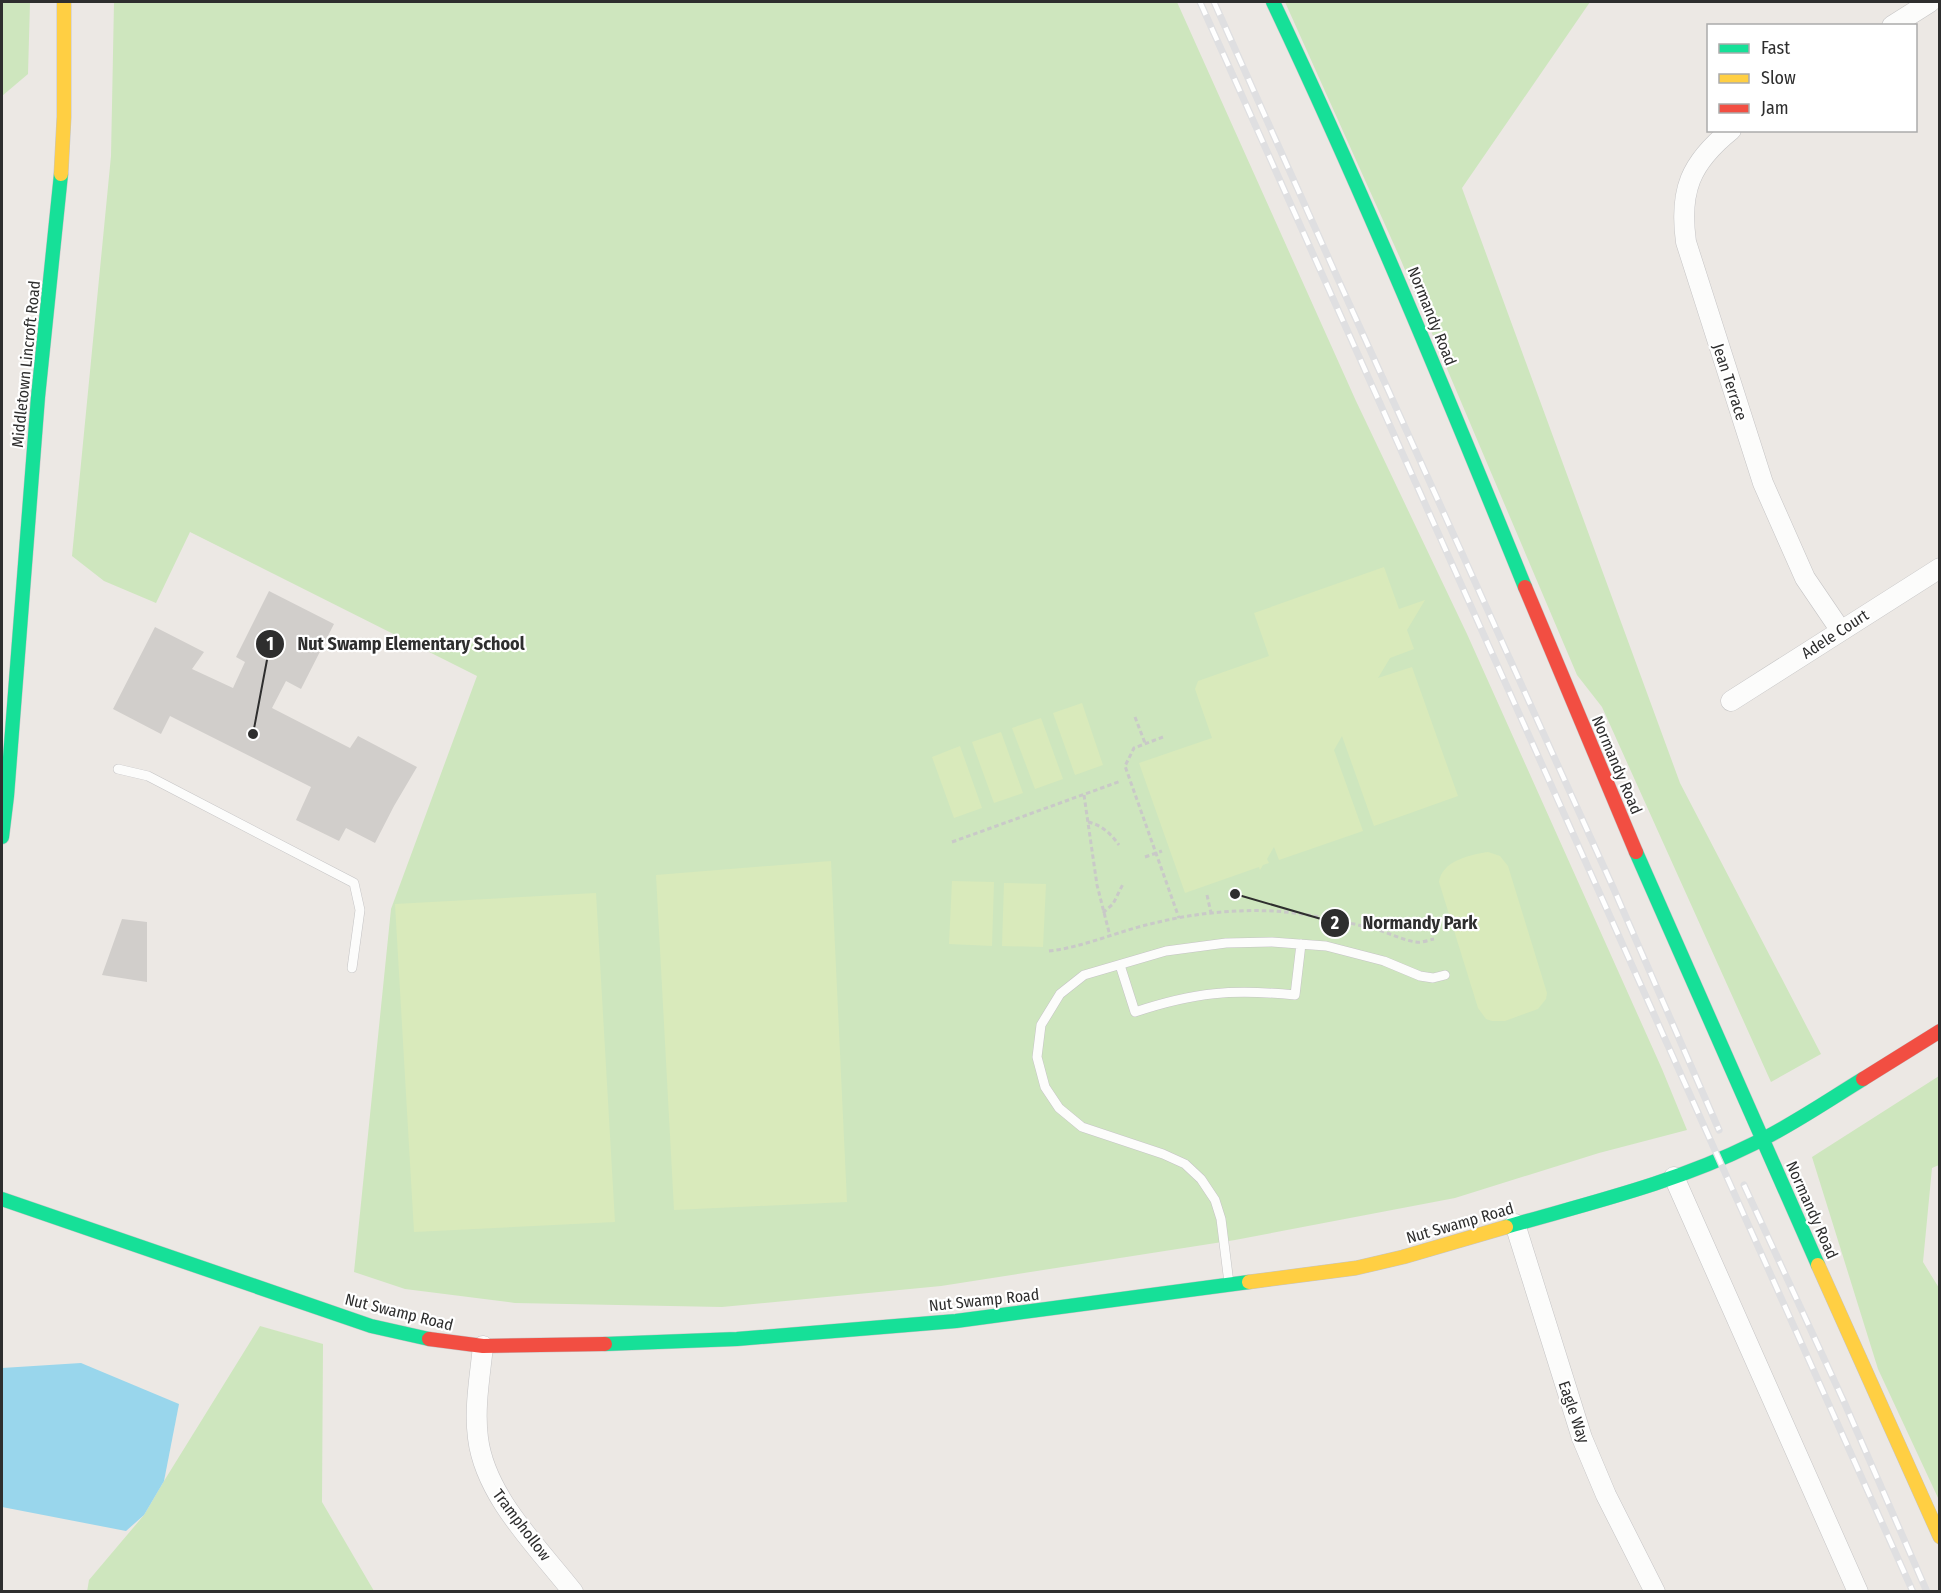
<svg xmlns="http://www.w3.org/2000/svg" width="1941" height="1593" font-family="'Fira Sans Condensed',sans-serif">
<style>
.green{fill:#cee6be}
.pitch{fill:#d9eabb}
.water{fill:#99d6ec}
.building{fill:#d1cecb}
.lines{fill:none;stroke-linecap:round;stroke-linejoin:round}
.lane-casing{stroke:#c5c4c5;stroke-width:10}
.street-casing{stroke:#c5c4c5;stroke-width:21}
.fast-casing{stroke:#c5c4c5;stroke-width:15}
.slow-casing{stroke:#c5c4c5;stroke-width:15}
.jam-casing{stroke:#c5c4c5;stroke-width:15}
.path{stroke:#c9c9c8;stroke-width:3;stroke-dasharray:4.5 3;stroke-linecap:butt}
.lane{stroke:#fcfcfb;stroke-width:9}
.street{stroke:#fcfcfb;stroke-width:20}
.fast{stroke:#16e098;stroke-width:14}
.slow{stroke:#ffcf43;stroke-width:14}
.jam{stroke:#f24e42;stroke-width:14}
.rail-casing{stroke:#dfdfe1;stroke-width:7}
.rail{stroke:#fff;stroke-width:4.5;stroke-dasharray:14;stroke-linecap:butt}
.labels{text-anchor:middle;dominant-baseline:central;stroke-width:4.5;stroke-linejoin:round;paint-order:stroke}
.street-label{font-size:16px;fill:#2e2e2e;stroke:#fff}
.leader{fill:none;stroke:#2e2e2e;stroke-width:2}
.callout-dot{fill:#2e2e2e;stroke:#fff;stroke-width:2}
.mark-label{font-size:18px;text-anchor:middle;font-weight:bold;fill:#fff}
.callout-label{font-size:18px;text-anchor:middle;font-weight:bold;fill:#2e2e2e;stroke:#fff;stroke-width:4.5;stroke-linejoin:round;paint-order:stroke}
</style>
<rect width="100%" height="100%" fill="#ece8e4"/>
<!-- green -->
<path class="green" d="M2,2H30L28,74L2,96Z
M114,2H1177L1356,401L1467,634L1662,1069L1687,1130L1599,1153L1455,1198L1235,1240L941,1286L722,1307L515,1303L405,1289L354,1272L391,909L477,676L190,532L156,603L104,581L72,556L111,156Z
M1285,2H1590L1462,188L1680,783L1821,1054L1771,1082L1602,707L1577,675L1400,258Z
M1939,1076V1165L1932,1168L1923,1262L1939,1288V1500L1878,1369L1812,1157Z
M260,1326L323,1344L322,1502L374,1591L87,1592L89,1580L144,1515L164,1481Z"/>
<!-- pitch -->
<path class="pitch" d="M1384,567L1399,609L1425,600L1407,630L1414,649L1390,658L1378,678L1412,667L1458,796L1374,826L1342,736L1334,750L1363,831L1279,860L1274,847L1267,859L1269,863L1263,865L1260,870L1259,867L1185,893L1139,763L1212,738L1195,689L1198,681L1269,656L1254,613Z
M1082,703L1103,765L1075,775L1053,713Z
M1041,718L1063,779L1035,789L1012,728Z
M1001,732L1023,793L994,803L972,742Z
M960,746L982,808L954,818L932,757Z
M1488,852L1500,856L1508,866L1547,993L1546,999L1538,1009L1505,1021H1492L1486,1019L1478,1008L1439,882C1442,861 1469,855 1488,852Z
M831,861L847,1202L674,1210L656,875Z
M952,881L994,882L992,946L949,944Z
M1004,883L1046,884L1043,947L1002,946Z
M596,893L615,1222L414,1232L395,904Z"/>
<!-- water -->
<path class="water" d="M81,1363L179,1404L164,1481L144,1515L126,1531L2,1507V1368Z"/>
<!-- building -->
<path class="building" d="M269,591L334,624L301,689L286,681L272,708L350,748L358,736L417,767L394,806L375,843L346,828L339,841L296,820L311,787L170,716L161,734L113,709L155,627L204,652L192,669L233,688L245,662L236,657Z
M122,919L147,922V982L102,975Z"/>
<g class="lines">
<defs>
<path id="lane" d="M118,769L148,776L354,883L360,910L352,968
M1120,965L1135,1012C1195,992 1232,989 1295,995L1301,944
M1229,1283L1221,1219L1215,1200L1201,1179L1185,1164L1163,1154L1082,1127L1059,1108L1045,1087L1037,1057L1041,1025L1060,994L1084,975L1166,951L1226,943L1272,942L1326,946L1384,961L1420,976L1433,978L1445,975"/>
<path id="street" d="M1892,26L1930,2
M1731,130C1690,163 1679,191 1686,242L1763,483L1805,578L1841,631
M1731,701L1940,568
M1674,1177L1858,1592
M1515,1224L1582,1438L1606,1495L1655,1592
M483,1346C480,1376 474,1408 478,1438C485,1496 537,1546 573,1592"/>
<path id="fast" d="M1273,2C1364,194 1445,390 1525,587
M2,837L7,796L38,397L61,174
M1636,852L1818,1265
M2,1199L371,1326L429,1339
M1506,1227C1589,1203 1675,1183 1753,1144C1791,1126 1827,1101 1863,1079
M605,1344L737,1339L956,1321L1249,1282"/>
<path id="slow" d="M61,174L64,117V2
M1818,1265L1940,1537
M1249,1282L1356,1268L1403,1257L1506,1227"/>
<path id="jam" d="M1525,587L1636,852
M1863,1079L1940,1031
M429,1339L483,1346L605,1344"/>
</defs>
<!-- lane casing -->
<use href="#lane" class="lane-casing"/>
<!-- street casing -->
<use href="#street" class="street-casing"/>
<!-- fast casing -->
<use href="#fast" class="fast-casing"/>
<!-- slow casing -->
<use href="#slow" class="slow-casing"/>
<!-- jam casing -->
<use href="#jam" class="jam-casing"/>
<!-- path -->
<path class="path" d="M1135,717L1145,743
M1163,737L1134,748L1125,766L1179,918
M1084,795L1097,885L1110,936
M1088,822C1102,825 1111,834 1119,845
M952,842L1121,781
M1145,857L1162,851
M1207,895L1211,913
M1103,913L1113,904L1123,884
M1049,951C1084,947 1116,932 1150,924C1190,914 1232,909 1273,911C1306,913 1340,921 1372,928C1387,932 1402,940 1416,942C1422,943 1429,940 1434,939"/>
<!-- lane -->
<use href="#lane" class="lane"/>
<!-- street -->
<use href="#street" class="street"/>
<!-- fast -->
<use href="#fast" class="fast"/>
<!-- slow -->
<use href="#slow" class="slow"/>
<!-- jam -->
<use href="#jam" class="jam"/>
<defs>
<path id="rail" d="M1200,2L1913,1592
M1214,2L1333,268L1612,885L1719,1130
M1744,1185L1845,1404L1927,1592"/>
</defs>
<!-- rail casing -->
<use href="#rail" class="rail-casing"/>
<!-- rail -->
<use href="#rail" class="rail"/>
</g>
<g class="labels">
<!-- street labels -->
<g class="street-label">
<text transform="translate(1432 316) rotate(68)">Normandy Road</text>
<text transform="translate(26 364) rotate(-84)">Middletown Lincroft Road</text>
<text transform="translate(1730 382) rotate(72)">Jean Terrace</text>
<text transform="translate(1835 634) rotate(-33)">Adele Court</text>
<text transform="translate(1617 765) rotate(67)">Normandy Road</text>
<text transform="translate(1812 1210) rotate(66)">Normandy Road</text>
<text transform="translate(1460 1223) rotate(-16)">Nut Swamp Road</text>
<text transform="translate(984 1300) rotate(-6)">Nut Swamp Road</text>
<text transform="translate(399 1312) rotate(14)">Nut Swamp Road</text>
<text transform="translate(1574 1412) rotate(71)">Eagle Way</text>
<text transform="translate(522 1525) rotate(53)">Tramphollow</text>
</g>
</g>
<!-- callouts -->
<path class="leader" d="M253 734L270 644M1235 894L1335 923"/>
<g class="callout-dot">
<circle cx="253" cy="734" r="6"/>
<circle cx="1235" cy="894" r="6"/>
<circle cx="270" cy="644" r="15"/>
<circle cx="1335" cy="923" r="15"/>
</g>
<g class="mark-label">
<text x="270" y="650">1</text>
<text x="1335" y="929">2</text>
</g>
<g class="callout-label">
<text x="411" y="650">Nut Swamp Elementary School</text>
<text x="1420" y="929">Normandy Park</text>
</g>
<!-- border -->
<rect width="1941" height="1593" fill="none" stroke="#2e2e2e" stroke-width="6"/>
<!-- legend -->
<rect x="1707" y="24" width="210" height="108" fill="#ffffff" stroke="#ababab" stroke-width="1.5"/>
<rect x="1719" y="44" width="30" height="9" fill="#16e098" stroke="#ababab" stroke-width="1.5"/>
<text x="1761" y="54" font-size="18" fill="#2e2e2e">Fast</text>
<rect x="1719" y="74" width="30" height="9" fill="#ffcf43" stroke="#ababab" stroke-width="1.5"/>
<text x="1761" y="84" font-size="18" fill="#2e2e2e">Slow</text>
<rect x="1719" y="104" width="30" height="9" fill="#f24e42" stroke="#ababab" stroke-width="1.5"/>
<text x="1761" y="114" font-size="18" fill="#2e2e2e">Jam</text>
</svg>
